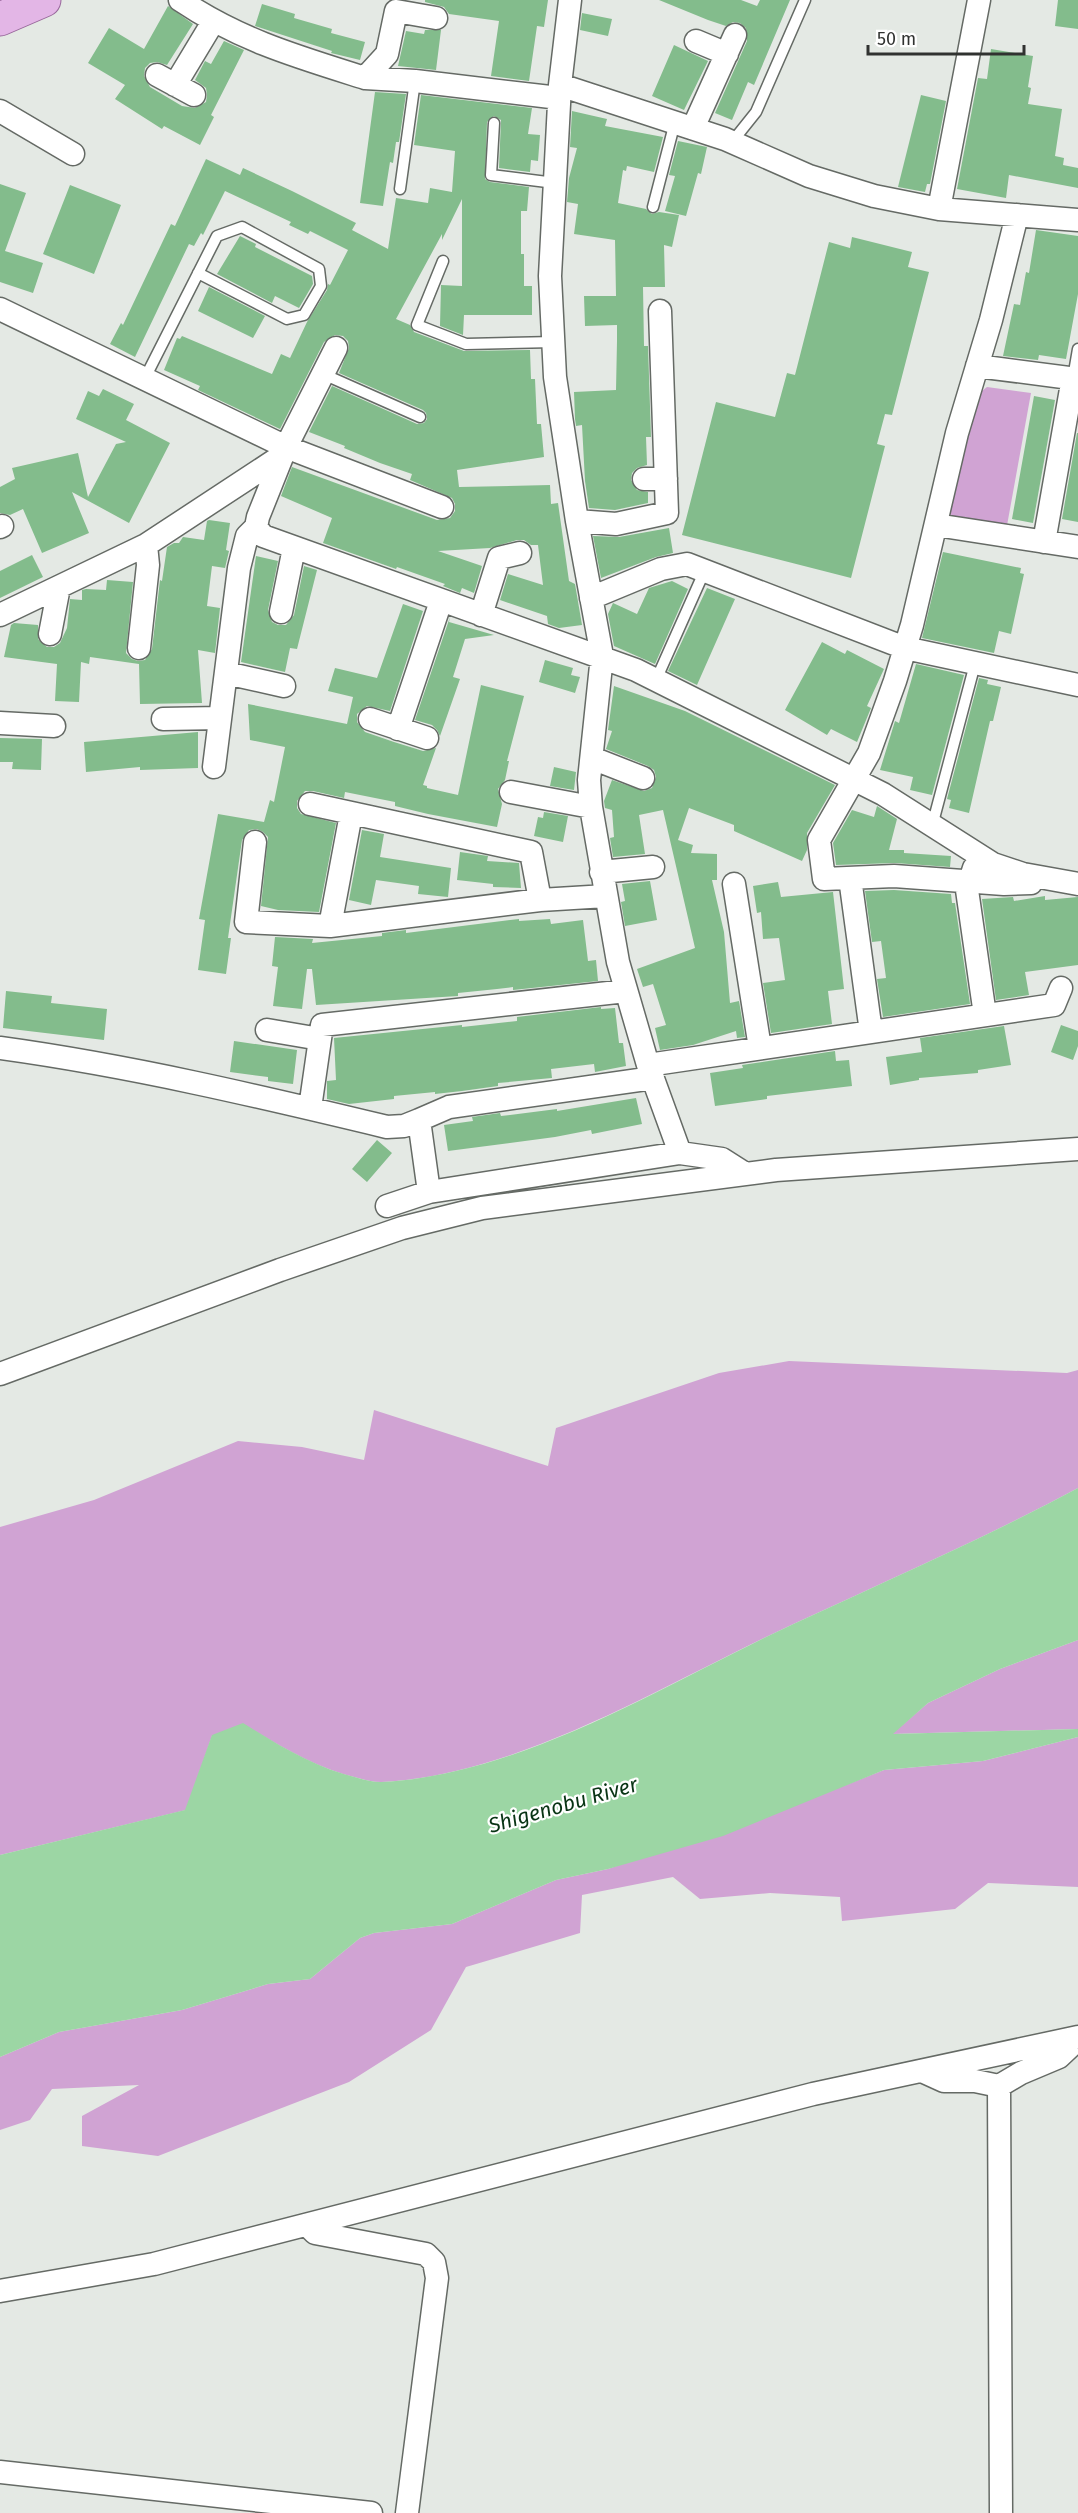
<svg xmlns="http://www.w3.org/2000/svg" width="1078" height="2513" font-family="'Fira Sans',sans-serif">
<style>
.green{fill:#d0a3d3}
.water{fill:#9cd6a4}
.building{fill:#83bc8c}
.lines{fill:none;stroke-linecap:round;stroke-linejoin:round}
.service-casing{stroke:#656a65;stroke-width:13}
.minor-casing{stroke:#656a65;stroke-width:25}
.primary-casing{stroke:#98689b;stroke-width:35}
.service{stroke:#fff;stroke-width:10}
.minor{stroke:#fff;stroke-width:22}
.primary{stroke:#e3b6e6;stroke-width:33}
.labels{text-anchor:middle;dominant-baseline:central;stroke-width:4.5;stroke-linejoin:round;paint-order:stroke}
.water-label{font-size:21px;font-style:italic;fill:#083414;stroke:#fff}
</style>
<rect width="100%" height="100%" fill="#e4e9e4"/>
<!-- green -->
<path class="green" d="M987,387L1031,393L1006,531L953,522L946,513L973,398Z
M789,1361L1067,1373L1078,1370V1488C976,1543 869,1588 764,1638C648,1694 511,1776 381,1782C373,1782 365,1780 358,1778C315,1768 280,1746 243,1724L212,1736L186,1810L0,1855V1527L94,1500L238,1441L302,1447L364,1460L374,1410L548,1466L556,1428L719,1373Z
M1078,1640V1729L892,1734L928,1703L1000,1669Z
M1078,1737V1887L988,1883L955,1909L842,1921L840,1897L770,1893L700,1899L673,1877L582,1895L580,1933L466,1967L431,2030L349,2082L158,2156L82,2146V2116L139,2085L52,2089L30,2120L0,2130V2057L59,2032L182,2010L268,1984L310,1979L360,1938L374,1933L452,1924L556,1880L608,1869L818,1796L884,1770L983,1761Z"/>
<!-- water -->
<path class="water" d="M1078,1488V1640L1000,1669L928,1703L893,1734L1078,1729V1737L983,1761L884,1770L723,1836L608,1869L556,1880L452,1924L374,1933L360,1938L310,1979L268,1984L182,2010L59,2032L0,2057V1855L185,1810L212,1735L243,1723C280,1746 315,1768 358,1778C365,1780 373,1782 381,1782C512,1776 648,1695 764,1638C869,1588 976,1543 1078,1488Z"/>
<!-- building -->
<path class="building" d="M425,0H548L544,27L537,26L529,81L491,76L499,21L449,14L444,7L425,2Z
M659,0H741L757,6L760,0H790L754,85L748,82L732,120L715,113L747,41L746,28L740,23L733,22L726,26L708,20Z
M1058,0H1078V29L1055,26Z
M262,4L295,14L294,18L332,29L331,33L365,42L360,60L331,53L332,51L255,26Z
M168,6L193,24L167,65L157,62L150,63L145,68L144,76L150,87L182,106L195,108L206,102L207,95L206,88L195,80L205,61L211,64L224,41L244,50L211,115L214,117L200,145L164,126L162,129L115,99L125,85L88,63L109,28L144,49Z
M582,13L612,19L608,36L580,30Z
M425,30H441L436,70L398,66L406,31L424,34Z
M674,45L708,61L684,110L652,96Z
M991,49L1033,56L1028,87L1031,88L1028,104L1062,109L1055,156L1064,158L1063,165L1078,168V188L1009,175L1006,198L957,189L978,78L987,79Z
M375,92L406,94L399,142H396L393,163L390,162L383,206L360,203Z
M421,95L532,108L528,134L540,135L538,161L531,160L530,172L499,168L501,120L494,116L487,122L485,179L490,182L529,187L527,211H521V254H524V286H532V315H464L463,335L440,326L441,285L462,286V199L442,240V234L396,319L410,325L414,332L464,351L530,350L531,379H535L537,424H541L544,457L457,470L459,487L550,485L551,504L558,503L569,581L575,584L582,625L559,628L548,624L547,616L500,600L508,574L543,585L538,545H531L524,540H517L490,548L438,551L482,566L474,593L462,588L460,593L443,586L445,584L397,567L396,569L323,543L332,518L281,496L292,467L437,520L450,518L455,511V504L452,498L410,480L412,474L380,463L344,448L345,446L309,432L332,386L417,424L424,423L427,419L426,413L423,410L339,373L349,348L348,341L343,336L335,335L324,342L280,429L198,390L200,386L164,370L177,338L180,339L182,336L272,374L281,354L290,358L307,322L327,290L328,284L330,285L348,250L310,231L308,234L289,225L291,222L225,191L203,235L201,233L194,246L189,244L135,357L110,344L121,323L123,325L171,224L175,226L206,159L240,175L243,168L292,191L356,223L352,230L388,249L396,198L428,203L430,188L452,192L455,151L414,145Z
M921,95L946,101L930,184H927L925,192L898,187Z
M572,111L607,119L605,126L663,137L654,172L627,166L626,171L623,170L618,203L646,209L652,214L659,212L679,215L672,247L664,245L665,287H643L644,346H648L651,437H646L647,465L637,468L632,473L631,480L637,490L648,492V503L615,510L589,508L585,481L582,425L576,426L575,419L574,392L616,390L617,341V325L585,326L584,296H616L615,240L574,234L578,204L567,202L569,178L577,148L570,147Z
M678,141L707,147L701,174L698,173L686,216L665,211L675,176L669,175Z
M0,184L26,193L5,251L43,263L33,293L0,282Z
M70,185L121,205L94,274L43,254Z
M1036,230L1078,236V294L1066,359L1039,355L1038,360L1003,356L1014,304L1020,305L1026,272L1029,273Z
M240,236L256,244L255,247L312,276L313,284L299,308L275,296L272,303L217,274Z
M852,237L912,252L908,267L929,272L892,415L885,414L877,444L885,446L851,578L682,535L716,402L775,417L787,373L795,375L829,242L850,248Z
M209,287L265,316L253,338L198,311Z
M103,389L134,404L126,420L170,443L129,523L72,492L89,533L42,553L23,509L10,515L0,513V487L15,479L12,468L78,453L88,497L116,444L126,442L76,419L88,391L99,396Z
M1034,396L1055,400L1033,523L1012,519Z
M1077,433H1078V522L1062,519Z
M209,520L230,523L226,550L229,551L225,568L212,566L207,606L220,608L215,653L198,650L202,703L140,704L139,664L90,657L89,664L81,662L79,702L55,701L57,664L4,657L11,625L14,623L38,625V639L47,647H54L60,643L67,628L70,599L82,600V590L86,589L106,590L107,580L133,582L126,653L132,659L138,661L145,660L152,649L160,580L162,581L167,547L174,543H179L183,537L204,540L207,521Z
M669,528L673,553L656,557L601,578L593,536L619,537Z
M943,552L1021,568L1020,573L1024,574L1011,634L999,631L994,653L922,638Z
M32,555L43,577L0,598V571Z
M256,556L278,561L268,610L272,622L278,625H286L294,615L304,566L317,570L297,649L290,648L285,672L241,662Z
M672,581L688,589L655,664L614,646L608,614L613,603L637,614L649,588Z
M707,588L735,599L697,685L668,671Z
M403,604L423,611L390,711L367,706L357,714V722L365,732L394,742L423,751L436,748L423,785L427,786V788L458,795L481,685L524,696L507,761H509L505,780L498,789L502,804L497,827L428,814L395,806V802L345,792L344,798L313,791H305L297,801V808L301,814L336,823L319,912L278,910L261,906L268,837L263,832L257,829L249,830L242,840L228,938H231L226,974L198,970L205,920L199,919L218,814L264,822L270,800L274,802L285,747L250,740L248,704L347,724L353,697L328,691L335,668L377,678Z
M450,617L449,622L494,635L465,639L453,677L460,679L440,736L437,730L432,725L415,720Z
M822,642L845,654L847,650L884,669L867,706L871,708L857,742L831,729L827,735L785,710Z
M545,660L573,668L571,675L580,677L575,693L539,682Z
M916,664L964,675L932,795L910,790L913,777L880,770L895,721L899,723Z
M979,678L988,680L987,684L1001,687L993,721H990L969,813L949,808L951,800L947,799Z
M614,686L685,711L835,785L807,833V850L802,861L734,831V825L689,808L678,840L693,845L691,853L717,854V880H712L724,932L730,1003L739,1001L745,1037L737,1038L736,1031L693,1045L660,1050L655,1028L666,1025L653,984L643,987L637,969L695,948L663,810L639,815L645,854L613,857L610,838L614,837L612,810L605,808L604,801L612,780L644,791L652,788L656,777L654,770L648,766L606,749L612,731L608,730Z
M198,732V768L140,770V767L86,772L84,742Z
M0,738L42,739L41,770L12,769L13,762H0Z
M554,767L576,772L574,790L550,786Z
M877,806L897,819L889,850H904V853L951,856L950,867L895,863L836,865L833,843L852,810L874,817Z
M544,812L568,816L563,842L534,836L538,817L543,818Z
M362,830L384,834L380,857L451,868L448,897L418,894L419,886L376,880L371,905L349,900Z
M460,852L488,856L487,861L519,863L521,888L493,887V884L457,880Z
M650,881L657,920L625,926L621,902L625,901L622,884Z
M778,882L781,897L833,892L844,989L828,991L832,1024L771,1033L763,983L785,980L779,938L763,939L761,912L757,913L753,886Z
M894,890L951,894L952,903H955L970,1004L883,1017L877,979L886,978L881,941L872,942L865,891Z
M1045,896V900L1078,897V965L1025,972L1029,995L996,1000L982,899L1013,897L1014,901Z
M519,919V921L550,919L551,924L583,920L588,961L596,960L598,981L513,990V987L497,989L458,993V996L316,1005L312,969H307L302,1009L273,1006L278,967L272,966L275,937L313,939L312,943L382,936V933L406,930V933Z
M6,991L52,996L51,1003L107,1009L104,1040L3,1028Z
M601,1007V1009L615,1008L619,1043H623L626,1066L595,1072L594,1064L551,1069L552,1078L498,1083V1086L462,1091L435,1094V1092L394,1096V1099L349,1104L327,1099V1081L336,1080L334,1038L462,1025V1027L517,1021V1017Z
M1061,1025L1078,1031V1046L1073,1060L1051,1052Z
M1004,1026L1011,1065L978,1070V1073L919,1078V1080L890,1085L886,1057L922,1052L920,1038Z
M234,1041L297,1050L293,1084L268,1081V1077L230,1072Z
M835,1051L836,1061L849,1060L852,1086L767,1096V1099L715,1106L710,1073L743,1068L742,1065Z
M636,1098L642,1124L592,1134L591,1130L555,1137L448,1151L444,1125L473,1121L472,1117L500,1113L501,1116L557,1109V1111Z
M377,1140L392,1153L367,1182L352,1169Z"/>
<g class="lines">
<defs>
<path id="service" d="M494,123L491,175L555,183
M732,142L756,112L805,0
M400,189L415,81
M653,207L675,122
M443,261L417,325L466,344L554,342
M323,374L420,417
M145,378L217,236L242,227L319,269L321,286L304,315L287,319L198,273
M1073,378L1078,349
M656,680L705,570
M932,826L975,664"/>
<path id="minor" d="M180,0C239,40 298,57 365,78L387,54L396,11L436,18
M570,0L560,85L550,276L555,377L577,521L602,656L589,780L591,807L618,962L648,1065L680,1153L722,1159L744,1173
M696,41L727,54
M157,75L194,95
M365,78L415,81L559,98
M175,85L213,22
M560,85L725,139L809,176L874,196L939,209L1078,220
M0,111L73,154
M693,128L735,35
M939,209L979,0
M1017,215L991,320L957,433L912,625L895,681L869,753L819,840L824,879L894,876L1004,884L1031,883
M0,309L286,447L258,517L256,527L263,536L636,670L883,794L993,864L1023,874L1078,884
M336,348L286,447L442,507
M977,366L1078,379
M644,479H666
M577,521L616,524L667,513L660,311
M936,525L1078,547
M0,527L2,526
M1044,542L1073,378
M591,598L661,569L687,564L905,648L1078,685
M281,612L294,548
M0,615L146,545L283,455
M481,615L499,558L520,553
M50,634L59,587
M139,648L148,565L146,545
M226,673L284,686
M163,719L220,718
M370,719L427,738
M0,723L54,726
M398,729L441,601
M592,758L643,778
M214,767L239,568L247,536L256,527
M511,792L591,807
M310,804L531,852L540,900
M255,842L246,922L330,926L540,900L606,896
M974,868L967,890L985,1015
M601,872L653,867
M850,878L871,1032
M734,884L760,1048
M330,926L351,814
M267,1030L320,1039
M0,1048C131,1066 258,1096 387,1127L404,1126L419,1120L429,1192
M648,1065L1054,1005L1061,988
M310,1108L322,1025L626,991
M419,1120L449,1107L653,1078
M387,1206L429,1192L680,1153
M0,1374L280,1270L402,1228L482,1208L776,1170L1078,1149
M922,2071L944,2081H975L999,2086L1021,2073L1059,2057L1078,2039
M999,2086L1001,2513
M307,2225L315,2233L426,2254L434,2262L437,2278L407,2513
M0,2291L154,2264L813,2094L1078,2037
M0,2472L371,2513"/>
<path id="primary" d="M0,19L44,0"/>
</defs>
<!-- service casing -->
<use href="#service" class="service-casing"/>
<!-- minor casing -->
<use href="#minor" class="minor-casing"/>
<!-- primary casing -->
<use href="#primary" class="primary-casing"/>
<!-- service -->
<use href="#service" class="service"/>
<!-- minor -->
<use href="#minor" class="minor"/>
<!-- primary -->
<use href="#primary" class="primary"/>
</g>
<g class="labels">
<!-- water labels -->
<g class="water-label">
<text transform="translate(563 1805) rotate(-16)">Shigenobu River</text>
</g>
</g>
<!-- scale -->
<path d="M868 45v9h156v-9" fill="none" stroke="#303230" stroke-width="3"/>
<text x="877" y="45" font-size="18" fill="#303230" stroke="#ffffff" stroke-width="4.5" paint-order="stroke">50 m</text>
</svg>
